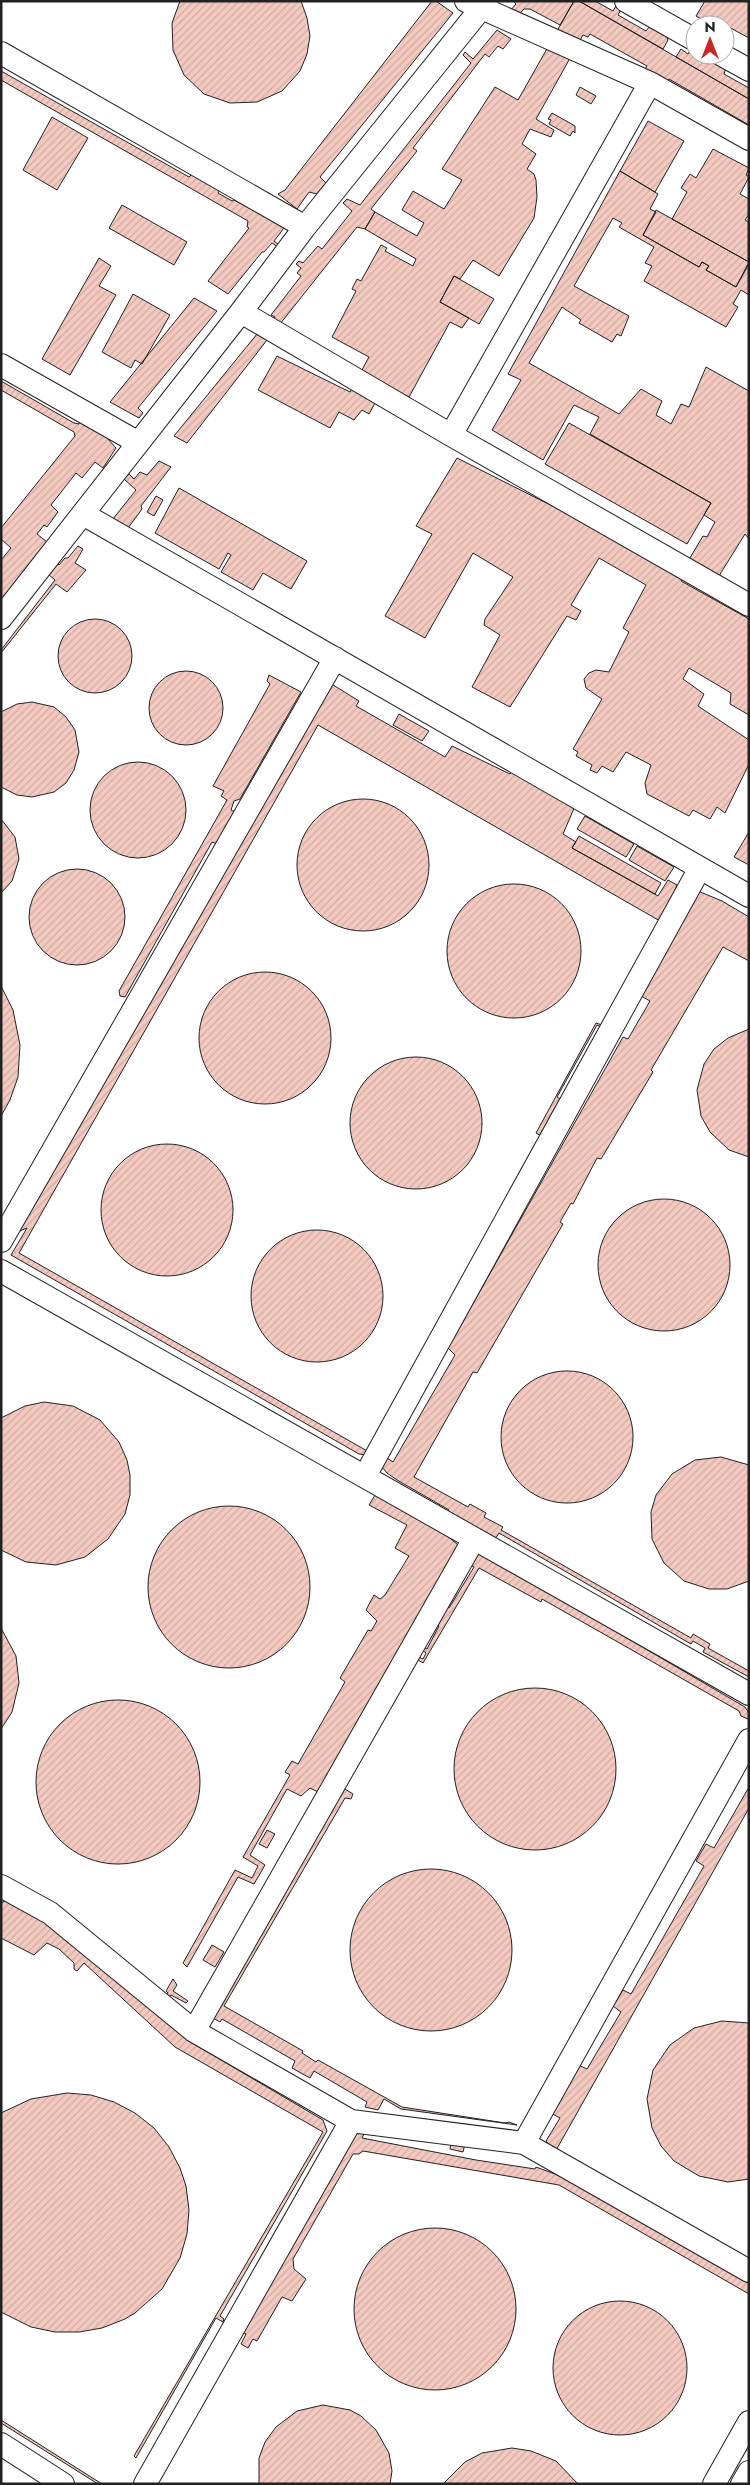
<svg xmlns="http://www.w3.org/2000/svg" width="750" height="2485" font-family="Jost,sans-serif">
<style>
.building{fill:url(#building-hatch);stroke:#222}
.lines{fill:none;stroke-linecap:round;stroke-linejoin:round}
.minor-casing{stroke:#222;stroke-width:24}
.minor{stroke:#fff;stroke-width:22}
</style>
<defs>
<pattern id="building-hatch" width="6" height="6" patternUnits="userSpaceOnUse" patternTransform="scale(1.25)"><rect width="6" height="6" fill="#f3c9c0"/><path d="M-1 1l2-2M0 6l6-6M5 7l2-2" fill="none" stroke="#d0aca5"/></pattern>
</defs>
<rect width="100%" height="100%" fill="#fff"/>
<!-- building -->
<path class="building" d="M180,1H301L307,18L310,36L307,54L300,71L282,91L257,102L230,103L204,94L184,75L173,50L172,23Z
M432,1H436L453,13L320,177L326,183L317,194L309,192L297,209L278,194L285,190Z
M513,1H574L560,25L530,9H524L516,18L508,13L516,4Z
M574,1H579L749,99V125L669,79L667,84L644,71L647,66L590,34L588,37L583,35L536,119L554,130L551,137L530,129L522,144L536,154L527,169L534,174L536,180L537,197L534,218L499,276L473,260L460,279L454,276L440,302L469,318L462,328L450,322L409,397L385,385L369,414L362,410L354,420L339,412L330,428L258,390L277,356L350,392L369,357L332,337L356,291L352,289L357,279L361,281L381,245L387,248L385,251L413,266L416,259L365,229L375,212L417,236L424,223L402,210L413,191L444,209L462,180L442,169L495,87L518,100Z
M579,1H595L613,11L619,1H626L618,15L646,31L650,26L666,35L668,40L663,49Z
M705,1H749V38L725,25H712L696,16Z
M497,30L511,39L503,49L498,46L489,57L485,54L413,148L417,151L371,209L375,212L365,229L357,227L280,324L273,320L275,317L271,315L301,276L297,273L301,268L296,264L299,261L303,263L318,246L322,249L352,211L343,203L347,199L360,205L471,63L463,55L465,52L473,59Z
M692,47L695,48V55H708L727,65L724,74L749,88V99L676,57L681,49L688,54Z
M1,71L189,177L193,173L220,189L218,193L232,201L234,200L254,211L257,207L284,228L274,241L279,245L278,247L272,243L264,252H262L228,294L208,281L249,228L247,227L248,221L1,80Z
M580,87L596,96L591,104L576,95Z
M552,113L575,126V133L573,131L570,136L549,124L551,120L548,119Z
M52,117L88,138L57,190L23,170Z
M648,121L684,141L655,192L620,171Z
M713,149L749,168L746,175L749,177L740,194L749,199V214L745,220L749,222V262L672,219L687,192L681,188L690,174L696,178Z
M620,171L658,194L650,209L656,212L643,235L699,267L702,262L709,266L706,270L736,287L749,264V295L741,290L733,304L738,307L726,327L644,281L652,266L645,263L654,247L619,227L622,223L613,218L574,286L629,316L621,336L617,334L612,342L579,323L581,320L562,307L529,363L619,414L641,389L662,401L656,415L671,424L681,404L689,407L706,367L749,391V539L745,534L709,592L681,573L703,536L707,537L715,522L704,515L711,503L590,434L599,417L574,405L543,460L492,430L521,380L508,374Z
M122,205L187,242L174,265L109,228Z
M656,210L749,262L736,287L706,270L709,266L702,262L699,267L643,235Z
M99,258L111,266L99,286L116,295L70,375L42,359Z
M454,276L494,299L479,324L440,302Z
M133,294L170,315L142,364L135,360L131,368L102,352Z
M194,298L217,311L138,408L143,413L139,418L110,402Z
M257,334L267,340L187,443L174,436Z
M1,381L74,423L79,424L81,419L99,429L116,448L103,468L95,462L82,478L76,473L51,505L58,512L47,527L44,525L37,534L47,542L1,601V560L11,548L1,539V528L75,436L74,432L1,390Z
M569,423L711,503L687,544L545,464Z
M457,458L598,529L682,578L681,581L749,619V715L730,704L731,693L689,668L683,679L704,694L698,706L749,740V764L725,813L717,807L710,819L693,810L689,816L647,794L645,783L651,765L626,752L613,772L602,766L597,773L590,770L592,765L576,756L578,752L573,749L602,699L586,688L584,679L589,673L596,670L609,672L629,632L623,628L646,585L599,558L571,605L581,611L576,620L567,616L510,707L472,687L500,635L484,625L485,619L513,577L473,553L425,638L385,616L432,534L416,526Z
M159,461L171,467L141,506L142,509L128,528L113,519L136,490L124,479L129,474L134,479L140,472L147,475Z
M179,488L307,561L291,589L263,573L253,590L221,572L231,555L228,553L219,569L155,533Z
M156,496L163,500L154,516L147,512Z
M78,546L83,549L75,563L86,570L67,592L56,584L1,653V650L55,580L48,574L57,563L59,565L65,558H68Z
M58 656a37 37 0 1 1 74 0a37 37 0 1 1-74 0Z
M149 708a37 37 0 1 1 74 0a37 37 0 1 1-74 0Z
M269,675L301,692L240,799L234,801L231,810L235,812L217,844L212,842L125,997L120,996L119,991L227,800L221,796L224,791L213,786L270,684L267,681Z
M330,683L359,701L356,706L445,757L452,746L510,774L512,771L575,806L563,834L576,842L572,848L658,896L668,880L677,885L668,908L660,921L318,725L19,1253L369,1452L367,1455L359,1454L11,1255L27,1228L15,1233Z
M32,702L54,707L66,717L75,730L79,752L74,770L66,783L54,792L32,797L17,795L1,787V712L17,704Z
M399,714L429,731L422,741L393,725Z
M90 810a48 48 0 1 1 96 0a48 48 0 1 1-96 0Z
M297 865a66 66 0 1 1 132 0a66 66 0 1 1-132 0Z
M585,816L634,844L626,857L577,829Z
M1,819L15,837L19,859L12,881L1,893Z
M749,832V865L734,857Z
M579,836L661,883L655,894L572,848Z
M637,846L674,867L665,881L629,860Z
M29 917a48 48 0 1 1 96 0a48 48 0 1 1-96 0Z
M447 951a67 67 0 1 1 134 0a67 67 0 1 1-134 0Z
M698,891L722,901L749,917V961L723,947L651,1070L653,1072L601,1159L597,1158L573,1204L571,1203L560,1222L563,1224L477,1373L473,1372L414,1477L468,1507L470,1504L486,1513L484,1517L503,1527L501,1530L691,1638L693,1634L710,1644L708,1648L749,1671V1677L703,1652L705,1648L693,1641L691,1644L499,1533L495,1539L447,1512L449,1510L397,1480L387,1473L382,1467L387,1458L393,1462L455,1355L448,1348L623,1037L628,1039L650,1001L641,996Z
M199 1038a66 66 0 1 1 132 0a66 66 0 1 1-132 0Z
M1,986L13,1010L20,1045L18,1077L10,1100L1,1116Z
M596,1023L608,1027L607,1030L597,1025L557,1097L560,1099L542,1132L548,1140L536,1133Z
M749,1029V1157L729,1150L710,1132L701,1116L697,1090L704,1064L714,1049L728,1038Z
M350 1123a66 66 0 1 1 132 0a66 66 0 1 1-132 0Z
M101 1210a66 66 0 1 1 132 0a66 66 0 1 1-132 0Z
M598 1265a66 66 0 1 1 132 0a66 66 0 1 1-132 0Z
M251 1296a66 66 0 1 1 132 0a66 66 0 1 1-132 0Z
M501 1437a66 66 0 1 1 132 0a66 66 0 1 1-132 0Z
M44,1402L73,1406L100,1420L119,1442L127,1460L130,1475V1495L125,1514L108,1539L85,1557L56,1565L26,1562L1,1550V1418L25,1406Z
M721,1457L749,1465V1581L727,1589H709L684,1581L664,1563L652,1539L651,1512L656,1495L672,1474L695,1460Z
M377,1492L444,1533L458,1545L455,1551L320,1793L310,1788L301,1796L287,1789L250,1855L265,1865L254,1884L238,1877L187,1967L183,1963L235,1870L252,1878L258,1866L243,1857L290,1775L285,1772L292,1761L298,1764L345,1682L340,1678L368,1630L371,1631L377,1621L366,1610L374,1595L380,1599L385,1595L409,1556L395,1548L407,1525L369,1505Z
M148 1587a81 81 0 1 1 162 0a81 81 0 1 1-162 0Z
M474,1554L485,1555L745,1707L749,1713L748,1719L741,1716L739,1711L602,1633L542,1599L541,1602L479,1568L423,1663L418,1660L419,1657L423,1659L426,1653L420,1648L421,1646L427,1649L439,1626L435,1623L444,1605L449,1608L474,1567L468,1564Z
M1,1628L16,1656L19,1683L12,1712L1,1729Z
M454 1769a81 81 0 1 1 162 0a81 81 0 1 1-162 0Z
M36 1782a82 82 0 1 1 164 0a82 82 0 1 1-164 0Z
M340,1786L353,1794L351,1799L345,1798L224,2006L303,2051L302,2053L316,2062L318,2060L402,2107L505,2123L509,2122L517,2125L401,2109L384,2099L378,2110L365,2107L367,2102L314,2071L310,2078L292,2068L295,2061L222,2019L220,2022L213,2018Z
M749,1787V1808L555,2152L546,2141L560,2118L547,2111L574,2063L587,2069L621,2012L613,2006L623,1990L631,1994L704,1866L696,1861L706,1844L714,1848Z
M267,1830L275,1834L267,1848L259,1844Z
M350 1950a81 81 0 1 1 162 0a81 81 0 1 1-162 0Z
M5,1901L11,1902L53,1925L187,2040L323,2120L327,2131L220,2316L224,2319L223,2322L216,2318L136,2458L134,2456L323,2132L175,2047L84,1963L77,1971L74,1969V1963L59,1949L47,1943L34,1955L1,1938V1903Z
M212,1945L224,1952L215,1967L203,1960Z
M173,1979L177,1985L173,1991L188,2001L186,2003L171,1995L168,1997L167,1996L168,1993L166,1991Z
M722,2021L749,2023V2179L728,2182L699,2176L674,2161L661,2146L652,2128L647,2099L653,2070L670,2045L694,2028Z
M67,2093L91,2095L114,2102L135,2113L154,2128L169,2147L180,2168L186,2186L189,2210L187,2234L180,2258L162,2289L135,2313L125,2319L102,2328L79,2332H55L31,2327L1,2312V2113L31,2099Z
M369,2125L362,2138L476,2160L535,2169L536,2167L563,2177L749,2283V2294L559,2185L363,2151L359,2154H353L293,2259L294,2269L306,2279L292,2301L282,2297L257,2341L253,2339L248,2348L241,2344L246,2334L238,2330L344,2141Z
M451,2142L465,2144L463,2152L450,2149Z
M354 2309a81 81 0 1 1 162 0a81 81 0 1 1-162 0Z
M553 2368a67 67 0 1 1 134 0a67 67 0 1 1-134 0Z
M323,2405L350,2410L361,2416L376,2430L389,2453L392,2471L390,2484H259V2458L265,2442L276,2427L297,2411Z
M1,2420L102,2484H98L1,2423Z
M512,2448L531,2451L556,2461L578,2484H443L465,2462L482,2453Z"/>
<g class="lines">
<defs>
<path id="minor" d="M466,1L650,83L749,139
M626,1L695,40
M1,53L305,227
M722,55L749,70
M241,312L451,435L749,605
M1,365L137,442
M451,435L650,83
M83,514L749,896
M1,618L241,312L305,227L487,1
M1,1241L335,658
M1,1271L749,1694
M365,1476L700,868
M1,1886L50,1913L194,2031L351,2121L524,2143L749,2271
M194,2031L474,1539
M524,2143L749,1740
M1,2444L63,2484
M145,2484L351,2121
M714,2484L749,2422
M742,2484L749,2472"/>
</defs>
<!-- minor casing -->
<use href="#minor" class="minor-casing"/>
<!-- minor -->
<use href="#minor" class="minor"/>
</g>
<!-- border -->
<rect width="750" height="2485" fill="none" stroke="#222222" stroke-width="5"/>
<!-- north arrow -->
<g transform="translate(710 40)"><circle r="24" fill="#ffffff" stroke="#a7a7a7"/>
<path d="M0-4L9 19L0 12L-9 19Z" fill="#c62828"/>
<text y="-8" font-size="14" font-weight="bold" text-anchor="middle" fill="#222222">N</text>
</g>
</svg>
